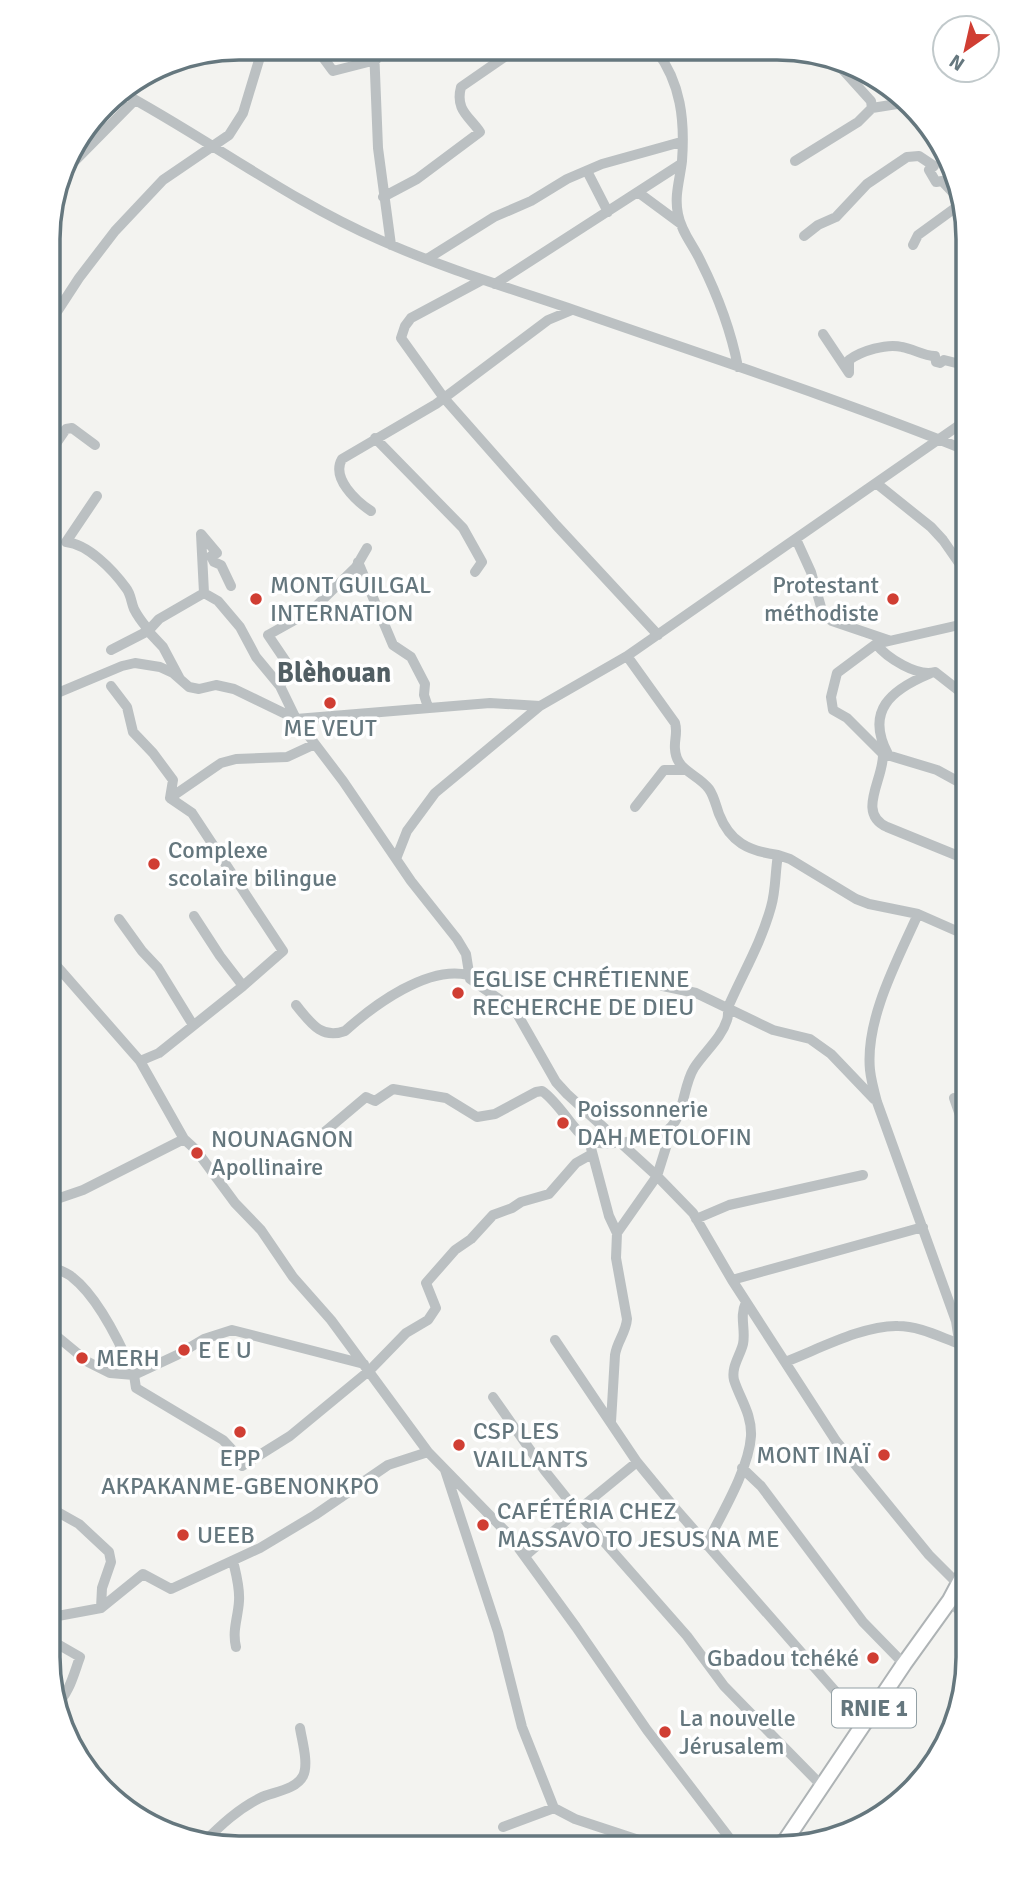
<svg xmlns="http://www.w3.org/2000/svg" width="1015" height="1895" font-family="Signika,sans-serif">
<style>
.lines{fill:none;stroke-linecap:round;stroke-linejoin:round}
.highway-casing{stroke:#aeb3b5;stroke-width:18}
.minor{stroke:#bbc0c2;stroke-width:10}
.highway{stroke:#fff;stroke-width:14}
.poi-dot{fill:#d03e33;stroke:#fff;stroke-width:2.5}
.labels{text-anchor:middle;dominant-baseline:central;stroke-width:7;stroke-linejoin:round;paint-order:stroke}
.shield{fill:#fff;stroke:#93a0a5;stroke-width:2}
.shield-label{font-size:23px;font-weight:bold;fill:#65777e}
.poi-label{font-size:24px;fill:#65777e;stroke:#fff;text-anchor:start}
.quarter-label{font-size:28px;font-weight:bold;fill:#525f64;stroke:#fff}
.rim{fill:none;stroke:#65777e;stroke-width:3.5}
</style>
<rect width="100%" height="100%" fill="#f3f3f0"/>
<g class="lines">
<defs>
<path id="highway" d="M781,1847L904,1664L950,1600L967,1568"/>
</defs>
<!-- highway casing -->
<use href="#highway" class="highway-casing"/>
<!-- minor -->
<path class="minor" d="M316,48L333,71L376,60
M374,48L378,148L391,245
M656,50C681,83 685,120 682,161C680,179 674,196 678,214C681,232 694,246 701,262C718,296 731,331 738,367
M119,91C207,138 288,200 380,240C443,268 509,288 574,310C706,356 839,399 968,451
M872,108L897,104L901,94
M795,161L858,122L872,108L871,101L843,70L844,66
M587,171L608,212
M60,176L135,100
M639,193L681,224
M383,197L417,179L480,132C469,116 455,110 461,87L516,49
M804,236L818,225L836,217L867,184L907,157L919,156L934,166L929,170L936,182L942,181L962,202
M913,245L918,235L962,203
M427,259L494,217L531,201L567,179L602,164L681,142
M482,280L411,318L405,326L401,338L444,398L556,525L658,635
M495,284L681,164
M49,324L79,278L115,231L163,180L229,135L243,113L263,47
M823,334L849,373V360C861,351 887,343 902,347C914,349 923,356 935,356L936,362L940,363L944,360L968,366
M375,438L463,528L482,562L475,572
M49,454L66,429L72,428L95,445
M876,483L931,527L943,540L968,576
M97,496L66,542C88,544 113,570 126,588C131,594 131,602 134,609C137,615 142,622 147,628L144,633
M371,511C356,501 331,478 342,459L436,404L548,320L572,310
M796,539L811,572L823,614L832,621L888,640
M358,562L393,645L411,657L425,684L424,695L428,707
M204,593L201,534L217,553L211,556L214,562L221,565L231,586
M876,644C887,658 917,677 935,672L967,697
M111,650L148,631
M180,679L163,647L148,631L159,619L204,593L218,601L240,627L256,657L280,686L296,719L343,781L411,881L457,939L466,954L470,979L515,1010L556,1082L567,1094L657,1176L693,1213L732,1280L836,1441L929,1555L957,1583
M111,686L127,707L133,732L153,753L173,780L170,798L192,813L283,951L243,986
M280,686L291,669L268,635L311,611L356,567L367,548
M48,697L122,666L135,663L160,667L173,673L189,687L199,689L216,685L234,689L296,719L490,703L540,706
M884,754L937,770L968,787
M888,754C865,711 891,690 929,674
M170,798L221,763L236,759L287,757L315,744
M635,807L664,770H683
M778,855L790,859L856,899L869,904L918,914L968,936
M396,859L407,831L435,793L540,706L627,656L968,419
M968,860L887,827C856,813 884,779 883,754L847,718L833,710L831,697L837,673L876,644L968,623
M918,914C898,959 865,1019 870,1070C871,1080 874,1091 877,1102L956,1321L967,1394
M119,919L142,951L158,968L193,1025
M48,956L140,1061L184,1139L196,1150L235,1203L261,1230L293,1277L331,1320L428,1452L509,1535L576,1627L647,1730L737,1848
M663,986L696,993L773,1030L810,1039L831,1054L874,1099
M296,1005C310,1022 321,1040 345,1031C374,1005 428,965 468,975
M140,1061L159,1053L243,986L220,956L194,916
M954,1098L967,1135
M315,1140L366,1097L375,1101L393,1089L446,1098L477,1117L495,1114L536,1092L542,1091C559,1102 577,1136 589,1141C606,1147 659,1140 671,1127C685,1111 683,1086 694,1068C704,1052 721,1039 727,1020C729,1015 727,1010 729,1005C744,971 761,943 771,907C776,890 775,872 778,855C748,851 730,842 719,814C716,806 714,796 709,789C698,774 676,771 675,749C674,740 678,733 675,723L627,656
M591,1148L609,1216L617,1233L616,1258L627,1319C626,1333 617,1341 615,1355L611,1422
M48,1202L83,1190L184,1139
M696,1219L729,1205L863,1175
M617,1233L657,1176L673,1125
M48,1256L52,1267C58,1270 66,1272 72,1277C98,1297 121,1345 134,1375L177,1355L204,1339L232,1330L364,1364
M732,1280L923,1227
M48,1329L88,1362L110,1373L134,1375L136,1388L223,1440L236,1454L242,1466L290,1436L370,1370L406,1333L428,1320L436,1308L426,1283L455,1250L471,1239L493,1215L512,1208L521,1202L549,1194L576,1163L592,1154
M555,1340L637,1462L674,1507L864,1724
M785,1362C817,1350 863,1325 898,1326C919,1326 940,1337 960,1344
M493,1397L545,1471L577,1511L637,1462
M742,1468L761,1486L863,1622L904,1664
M445,1470L498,1632L522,1727L554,1808L575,1819L660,1847
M47,1506L79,1524L109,1552L111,1562L102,1588L101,1608
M706,1545C721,1515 749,1469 751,1436C752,1414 740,1399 734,1380C731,1367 740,1356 743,1344C746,1329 739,1317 746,1302
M525,1556L577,1511L687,1636L724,1686L821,1785
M233,1561C236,1574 240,1587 239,1601C238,1618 232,1630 236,1647
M950,1600L967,1620
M47,1618L101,1608L143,1574L171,1589L260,1548L315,1515L388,1465L428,1452
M47,1638L80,1657C74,1673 69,1695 55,1706
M503,1827L554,1808
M204,1842C221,1825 238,1809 260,1798C272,1792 296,1790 303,1776C309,1764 302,1741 300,1728"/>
<!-- highway -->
<use href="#highway" class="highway"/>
</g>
<!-- markers -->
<g class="poi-dot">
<circle cx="256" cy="599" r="7"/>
<circle cx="893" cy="599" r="7"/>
<circle cx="330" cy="703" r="7"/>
<circle cx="154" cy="864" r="7"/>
<circle cx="458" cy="993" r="7"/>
<circle cx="563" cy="1123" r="7"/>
<circle cx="197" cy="1153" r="7"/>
<circle cx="184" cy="1350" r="7"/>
<circle cx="82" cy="1358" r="7"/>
<circle cx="240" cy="1432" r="7"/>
<circle cx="459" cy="1445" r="7"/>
<circle cx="884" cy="1455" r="7"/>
<circle cx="483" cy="1525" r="7"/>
<circle cx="183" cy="1535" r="7"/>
<circle cx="873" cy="1658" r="7"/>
<circle cx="665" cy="1732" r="7"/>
</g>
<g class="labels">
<!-- shield labels -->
<rect class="shield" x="832" y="1688.5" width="84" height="39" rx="5"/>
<g class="shield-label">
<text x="874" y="1708">RNIE 1</text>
</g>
<!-- poi labels -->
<g class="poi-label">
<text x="270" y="585">MONT GUILGAL<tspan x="270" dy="28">INTERNATION</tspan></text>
<text x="879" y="585" text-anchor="end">Protestant<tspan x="879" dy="28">méthodiste</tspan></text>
<text x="330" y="728" text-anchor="middle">ME VEUT</text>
<text x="168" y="850">Complexe<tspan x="168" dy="28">scolaire bilingue</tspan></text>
<text x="472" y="979">EGLISE CHRÉTIENNE<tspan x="472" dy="28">RECHERCHE DE DIEU</tspan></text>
<text x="577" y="1109">Poissonnerie<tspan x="577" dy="28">DAH METOLOFIN</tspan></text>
<text x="211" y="1139">NOUNAGNON<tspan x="211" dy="28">Apollinaire</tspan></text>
<text x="198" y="1350">E E U</text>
<text x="96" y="1358">MERH</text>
<text x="473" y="1431">CSP LES<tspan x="473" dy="28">VAILLANTS</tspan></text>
<text x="870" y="1455" text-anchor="end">MONT INAÏ</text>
<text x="240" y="1458" text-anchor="middle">EPP<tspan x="240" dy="28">AKPAKANME-GBENONKPO</tspan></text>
<text x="497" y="1511">CAFÉTÉRIA CHEZ<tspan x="497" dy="28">MASSAVO TO JESUS NA ME</tspan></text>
<text x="197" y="1535">UEEB</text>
<text x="859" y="1658" text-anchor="end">Gbadou tchéké</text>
<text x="679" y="1718">La nouvelle<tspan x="679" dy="28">Jérusalem</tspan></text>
</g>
<!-- quarter labels -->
<g class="quarter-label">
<text x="334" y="673">Blèhouan</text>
</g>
</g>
<!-- crop -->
<path d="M0 0H1015V1895H0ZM239 60H777A179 179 0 0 1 956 239V1657A179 179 0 0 1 777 1836H239A179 179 0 0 1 60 1657V239A179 179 0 0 1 239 60Z" fill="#fff" fill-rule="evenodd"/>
<path class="rim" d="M239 60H777A179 179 0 0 1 956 239V1657A179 179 0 0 1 777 1836H239A179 179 0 0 1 60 1657V239A179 179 0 0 1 239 60Z"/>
<!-- north arrow -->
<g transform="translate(966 49) rotate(214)"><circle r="33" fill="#ffffff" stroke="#c1c9cb" stroke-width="2"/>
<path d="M0-5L12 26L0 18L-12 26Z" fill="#d03e33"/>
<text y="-10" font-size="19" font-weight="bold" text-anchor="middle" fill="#65777e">N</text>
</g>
</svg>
